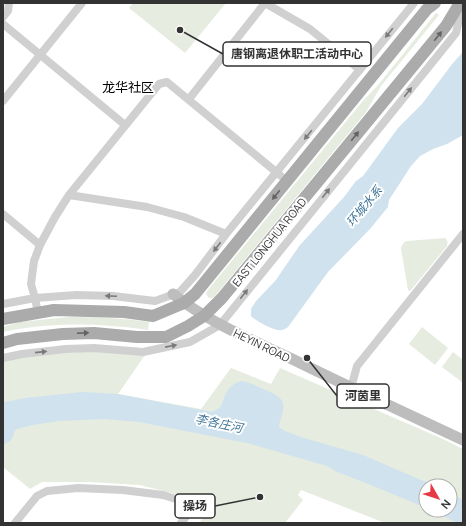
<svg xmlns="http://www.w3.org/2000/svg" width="466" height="526" font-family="Manrope,'Noto Sans SC',sans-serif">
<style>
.green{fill:#e6ecdf;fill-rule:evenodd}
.water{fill:#cfe2ee}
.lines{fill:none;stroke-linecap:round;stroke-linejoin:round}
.street{stroke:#d0d0d0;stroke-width:8}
.secondary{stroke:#bdbdbd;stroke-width:11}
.primary{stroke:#ababab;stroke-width:12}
.oneway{fill:#7a7a7a}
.oneway2{fill:#636363}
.labels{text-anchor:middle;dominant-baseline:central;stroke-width:4;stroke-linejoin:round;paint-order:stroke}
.street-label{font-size:11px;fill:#333;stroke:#fff}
.water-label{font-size:12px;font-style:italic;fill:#3f7597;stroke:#fff}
.quarter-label{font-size:13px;fill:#000;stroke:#fff}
.leader{fill:none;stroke:#333;stroke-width:1.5}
.callout-dot{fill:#333;stroke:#fff;stroke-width:1.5}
.callout{fill:#fff;stroke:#333;stroke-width:1.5}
.callout-label{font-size:12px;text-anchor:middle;font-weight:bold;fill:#333}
</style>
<rect width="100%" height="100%" fill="#fff"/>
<!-- green -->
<path class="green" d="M133,3H226L185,53L129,8Z
M436,13L439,15L381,86L366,112L215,296L212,298H209L206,294L207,291L362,102L379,84Z
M445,238C448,241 448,243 447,246L411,290L409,291L408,290L401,249C402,245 403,242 407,241Z
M69,317C96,317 122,318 149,322L148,330C98,323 52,322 3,332V327L20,322Z
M422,327L448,348L435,365L409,344Z
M97,351L145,355L118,394L201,409L231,368L271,384L280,368L445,440L463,449V523H385L301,490L298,495L303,500L285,523H199L214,504L140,485L89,482H42L30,489L3,467V360L29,355ZM426,486H450V510H426Z
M453,352L463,360V383L442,367Z"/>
<!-- water -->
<path class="water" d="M463,52V135L447,144L433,149L420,156L411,166L389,200L388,207L370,229L328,272L288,327C285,329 282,331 278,330C271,329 256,321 251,316V309L256,301L276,280L284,268L300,245L344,197L356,181L363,176L398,128L422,104L453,63Z
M242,381C249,382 256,386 263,389C287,399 286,402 279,425L280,428L285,431L304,438L363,455L435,486H426V508L371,485L337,472L327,466L247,443L139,422L104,419L59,421L33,425L17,429L14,432L13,437L10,441L3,445V401L6,402L25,398L82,392L118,394L212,412C213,411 217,410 218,409C221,407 222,404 223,401C227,390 230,384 242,381Z
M450,493L463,500V523H457L431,510H450Z"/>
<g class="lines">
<!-- street -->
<path class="street" d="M265,3L310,29L360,70
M3,17L8,11L9,3
M3,24L125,125
M189,99L265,3
M3,101L82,3
M69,195L147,207L184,217L226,234
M3,214L40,245
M3,304L35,298L76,295L113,296L155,301L180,292L195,275L226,234L414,3
M38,313L35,298L31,284L34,261L40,245L55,217L69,195L159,84L167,82L281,176
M3,358L22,354L66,349L94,348L143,352L190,342L220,325L456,33L462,5
M351,388L357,366L463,234
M15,523L37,496L47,491L78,488L123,490L163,495L195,505L181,523"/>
<!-- secondary -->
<path class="secondary" d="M173,294C208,322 250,339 290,358C347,386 405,413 463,440"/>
<!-- primary -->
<path class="primary" d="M3,319L54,310L124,312L153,316L184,303L195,294L204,283L427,9L435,3
M3,343L17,339L63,334L94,333L137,337H166L188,326L204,316L222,298L446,26L460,3"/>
</g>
<!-- one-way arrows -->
<defs><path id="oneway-solid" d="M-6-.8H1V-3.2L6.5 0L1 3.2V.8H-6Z"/></defs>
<g class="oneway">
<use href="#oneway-solid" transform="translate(389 33) rotate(129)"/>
<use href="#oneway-solid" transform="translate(408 92) rotate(-51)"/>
<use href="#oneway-solid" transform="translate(308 135) rotate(129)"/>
<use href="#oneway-solid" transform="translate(326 193) rotate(-51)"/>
<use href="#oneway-solid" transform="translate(217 247) rotate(127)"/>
<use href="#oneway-solid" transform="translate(244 294) rotate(-51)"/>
<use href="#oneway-solid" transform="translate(111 296) rotate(-177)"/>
<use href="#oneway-solid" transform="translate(171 346) rotate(-11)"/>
<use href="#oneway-solid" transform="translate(41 352) rotate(-6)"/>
</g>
<g class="oneway2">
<use href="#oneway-solid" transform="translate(438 36) rotate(-51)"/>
<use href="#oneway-solid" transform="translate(355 136) rotate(-51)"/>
<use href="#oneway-solid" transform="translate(276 195) rotate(129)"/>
<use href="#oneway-solid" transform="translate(83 333) rotate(-2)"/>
</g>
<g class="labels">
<!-- street labels -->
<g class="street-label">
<text transform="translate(269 242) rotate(-51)">EAST LONGHUA ROAD</text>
<text transform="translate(262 345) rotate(26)">HEYIN ROAD</text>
</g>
<!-- water labels -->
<g class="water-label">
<text transform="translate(364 206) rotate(-50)">环城水系</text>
<text transform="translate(219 423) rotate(12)">李各庄河</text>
</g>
<!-- quarter labels -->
<g class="quarter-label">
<text x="128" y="87">龙华社区</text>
</g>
</g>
<!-- callouts -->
<path class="leader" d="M180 30L223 54M307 358L337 396M260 497L215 506"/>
<g class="callout-dot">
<circle cx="180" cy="30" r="4"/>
<circle cx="307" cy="358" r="4"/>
<circle cx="260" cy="497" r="4"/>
</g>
<g class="callout">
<rect x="223" y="42" width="148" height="24" rx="4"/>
<rect x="337" y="384" width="52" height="24" rx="4"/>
<rect x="175" y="494" width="40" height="24" rx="4"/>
</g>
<g class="callout-label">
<text x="297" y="58">唐钢离退休职工活动中心</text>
<text x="363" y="400">河茵里</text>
<text x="195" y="510">操场</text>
</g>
<!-- border -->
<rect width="466" height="526" fill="none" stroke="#333333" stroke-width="8"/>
<!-- north arrow -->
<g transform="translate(438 498) rotate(129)"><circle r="19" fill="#ffffff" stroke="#adadad"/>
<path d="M0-3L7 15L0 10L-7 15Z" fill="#e63946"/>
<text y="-6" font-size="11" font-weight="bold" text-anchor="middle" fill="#333333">N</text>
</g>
</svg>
